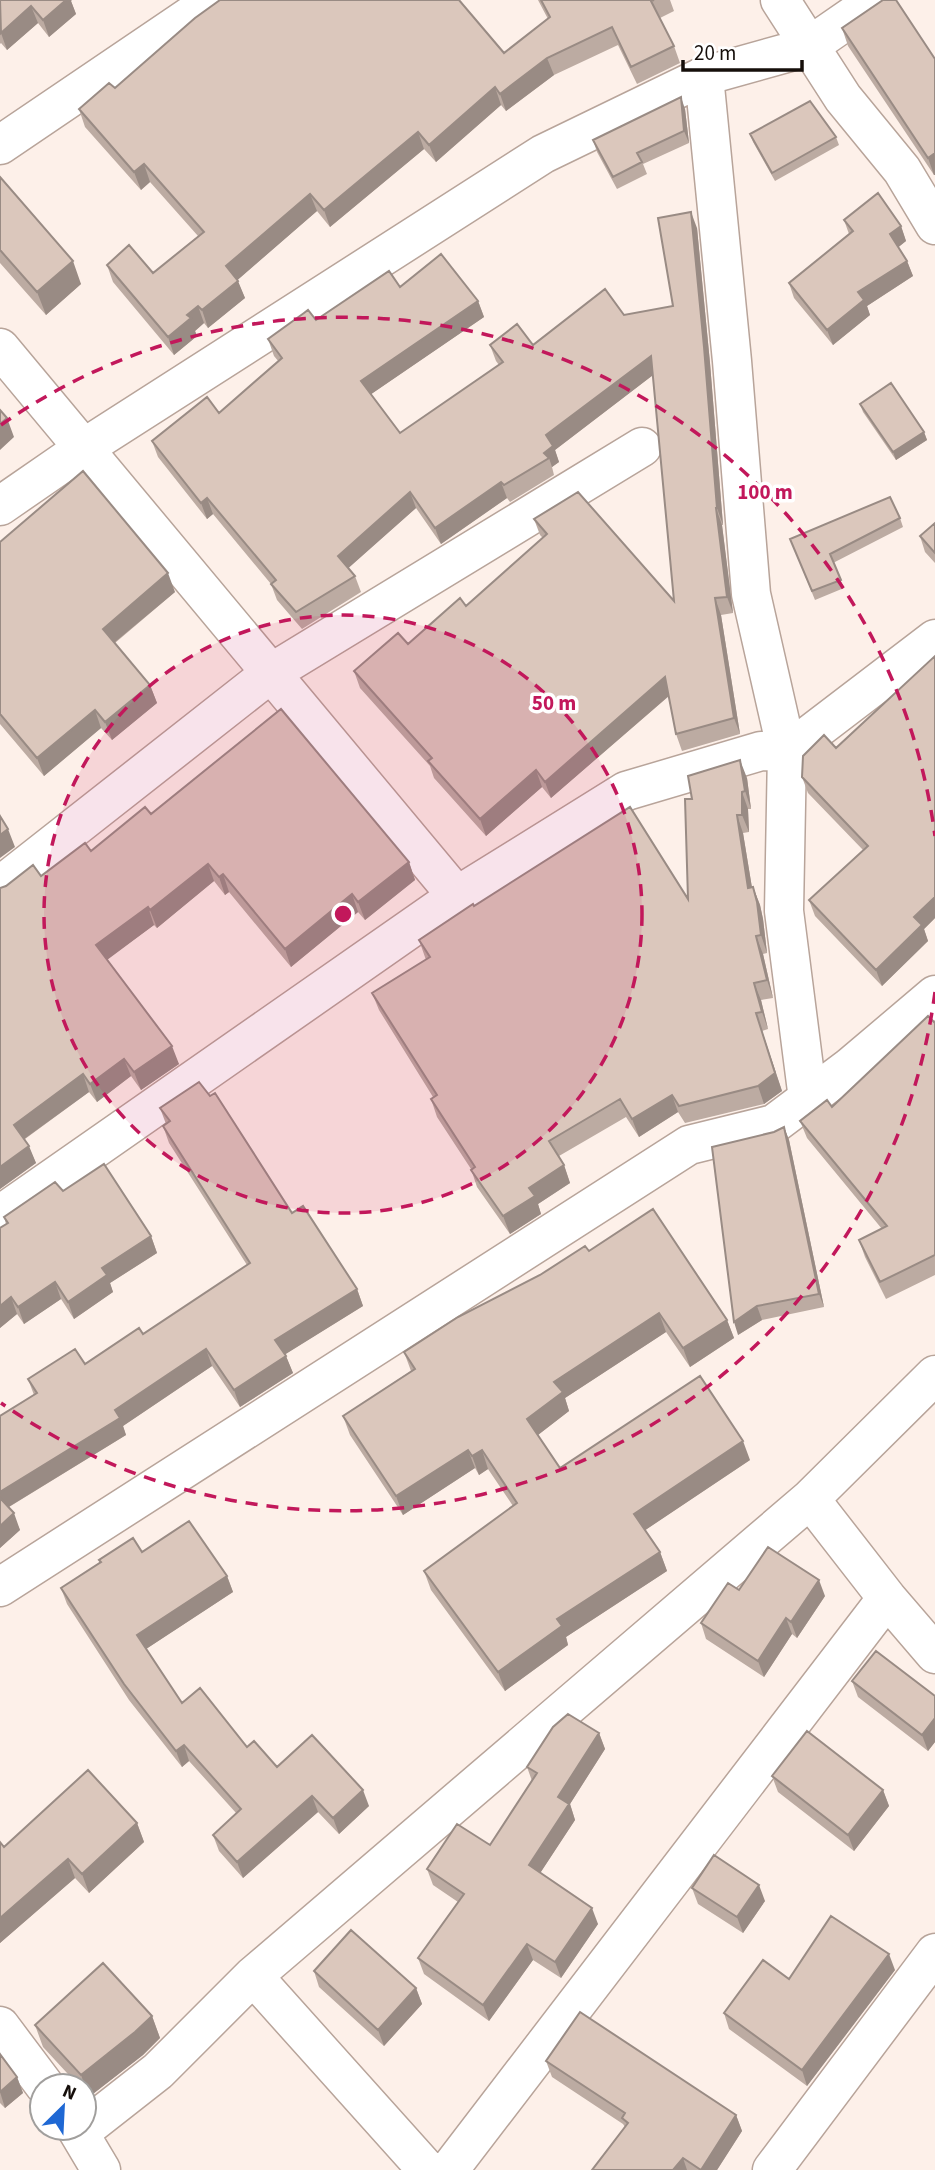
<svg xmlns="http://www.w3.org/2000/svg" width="935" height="2170" font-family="'Source Sans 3',sans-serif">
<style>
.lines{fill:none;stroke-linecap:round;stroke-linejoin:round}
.minor-casing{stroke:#b8a49a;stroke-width:41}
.minor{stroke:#fff;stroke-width:38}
.wall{fill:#bcaba2}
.shaded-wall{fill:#998b84}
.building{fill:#dbc7bc;stroke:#998b84;stroke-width:2}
.ring{fill:none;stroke:#c2185b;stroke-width:3.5;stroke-dasharray:12 9}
.centre{fill:#c2185b;stroke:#fff;stroke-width:3.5}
.ring-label{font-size:21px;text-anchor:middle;font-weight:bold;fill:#c2185b;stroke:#fff;stroke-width:7;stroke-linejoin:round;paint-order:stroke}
</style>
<rect width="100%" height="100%" fill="#fdf0e9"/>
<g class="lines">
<defs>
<path id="minor" d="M780,0L843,98L902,170L935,225
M704,76L732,361L751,594L787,752L784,911L808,1099
M0,145L214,0
M0,348L457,896
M0,506L84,448L543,154L704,76L808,47L876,0
M0,886L271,673L642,447
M0,1215L457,896L626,791L761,751L787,752L935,639
M810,1499L887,1598L935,1654
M0,1587L689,1145L774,1124L850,1067L935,995
M253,1976L427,2170
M0,2026L45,2086
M76,2128L101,2170
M79,2133L158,2071L253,1976L810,1499L935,1375
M449,2170L887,1598
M772,2170L935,1953"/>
</defs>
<!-- minor casing -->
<use href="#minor" class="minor-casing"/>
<!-- minor -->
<use href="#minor" class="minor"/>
</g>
<!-- wall -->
<path class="wall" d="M0,0L71,1L76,14L49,37L38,23L7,50L1,43L0,44Z
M538,0H670L674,11L660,18L674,46L680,63L637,84L618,45L554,75L506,111L501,105L436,162L424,149L330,227L317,211L237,280L245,298L208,328L204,323L195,331L197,336L174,355L113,282L107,265L153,273L198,236L150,182L141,190L85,127L79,109L115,88L504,53L548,19Z
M842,28L935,59L934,175L848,46Z
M685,109L689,143L643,164L647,174L617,189L597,152L593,140Z
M750,134L836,137L839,145L775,181L753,142Z
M0,177L81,284L46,315L0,263Z
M844,220L901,226L906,241L898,247L907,261L913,276L867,306L870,315L833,345L794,298L789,283L849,234Z
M697,228L710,363L723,525H722L733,613L721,615L740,734L682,751L676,734L669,696L551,798L542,787L486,836L434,778L430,766L360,688L354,671L408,644L466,606L543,538L540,535L534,519L674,601L653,375L555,450L559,462L552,467L554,475L510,502L507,498L441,544L416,508L348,568L355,576L361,592L302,629L277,600L271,584L213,514L207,519L158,457L152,441L219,413L279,362L274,356L268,339L400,287L478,301L484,317L371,394L400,433L499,365L496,361L490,345H533L624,315L673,306Z
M860,404L924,432L927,440L896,460L863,412Z
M900,518L903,527L833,563L844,588L815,600L790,539Z
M935,523V563L925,552L920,536Z
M0,542L175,592L115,643L150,685L157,703L112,740L101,728L44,776L0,724Z
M935,656V918L924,929L928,941L882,986L815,916L809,900L863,850L808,793L802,777L836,748Z
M747,778L751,809H748L749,832L743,833L752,888L753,887L760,905L763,919L767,953L763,954L773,998L761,1000L768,1029L762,1031L782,1091L764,1104L685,1123L678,1112L639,1137L626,1117L559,1156L564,1165L570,1183L538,1204L541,1214L510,1234L477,1187L471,1169L437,1117L431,1099L433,1097L379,1010L372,993L426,960L419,940L474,906L688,899L692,799Z
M151,814L409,862L415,880L365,920L358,912L291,967L229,892L225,895L214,881L157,928L154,925L107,959L179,1064L141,1090L131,1076L97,1102L89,1092L25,1139L36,1163L0,1189L41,876L91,851Z
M935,1023V1275L886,1299L865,1257L859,1240L882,1229L807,1138L800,1121L832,1107Z
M160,1108L292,1213L357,1289L363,1306L285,1354L293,1373L240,1407L212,1366L123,1426L126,1435L9,1507L20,1530L0,1548V1416L34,1395L28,1379L85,1364L143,1334L247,1265L169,1143L163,1126L166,1124Z
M784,1127L789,1140L824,1307L762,1320L738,1335L774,1132Z
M63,1191L151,1236L157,1253L110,1283L113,1292L74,1319L61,1299L24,1324L17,1314L0,1328V1228L6,1224L4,1217Z
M589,1251L727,1320L734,1338L690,1367L666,1332L565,1398L569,1411L538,1435L560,1468L750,1460L645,1530L660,1552L667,1571L566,1637L568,1645L505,1691L431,1590L424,1571L513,1506L488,1469L479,1475L475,1468L403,1515L350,1435L343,1416L411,1371L404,1352Z
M142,1552L227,1576L233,1592L146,1649L182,1703L277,1767L369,1806L339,1834L318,1812L243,1878L219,1851L213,1835L237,1814L189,1761L182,1767L129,1700L67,1604L61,1588L100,1563L99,1560Z
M825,1596L797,1638L792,1634L764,1677L706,1639L701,1623Z
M852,1681L935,1696V1742L928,1751L858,1697Z
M599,1733L605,1749L570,1804L575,1820L540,1873L598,1924L561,1978L533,1960L489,2021L424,1974L418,1958L458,1902L433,1885L427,1869L490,1845L532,1781L527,1767Z
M772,1776L883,1790L889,1806L854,1851L778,1792Z
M137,1823L144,1842L89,1893L75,1878L0,1943V1842L4,1847Z
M692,1888L765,1901L743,1933L698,1904Z
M895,1970L807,2086L729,2029L724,2013L789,1979Z
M314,1971L416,1988L422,2004L384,2046L319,1987Z
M152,2016L160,2038L143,2055L89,2097L84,2091V2086H79L43,2047L35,2025Z
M0,2054L17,2077L23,2093L5,2108L0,2103Z
M546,2061L736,2115L742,2131L717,2170H592L625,2127L623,2124L552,2077Z"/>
<!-- shaded-wall -->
<path class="shaded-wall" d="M66,0H72L71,1L76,14L49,37L43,20Z
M31,6L38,23L7,50L1,33Z
M547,58L554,75L506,111L500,94Z
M495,87L501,105L436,162L429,145Z
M681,97L685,109L689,143L684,131Z
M418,132L424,149L330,227L324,210Z
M935,153V175H934L928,158Z
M144,164L150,182L141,190L134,172Z
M310,194L317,211L233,284L226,266Z
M691,212L697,228L710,363L723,525L717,508Z
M901,226L906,241L895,250L890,234Z
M73,261L81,284L46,315L37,292Z
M907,261L913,276L867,306L870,315L833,345L827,330L858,292Z
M238,281L245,298L208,328L202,310Z
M478,301L484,317L367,397L361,381Z
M198,306L204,323L195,331L197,336L174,355L168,337L187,315Z
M651,356L657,372L555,450L559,462L552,467L549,458L544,453L546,435Z
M7,418L14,437L0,450V424Z
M924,432L927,440L896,460L893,452Z
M501,482L507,498L441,544L435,528Z
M410,492L416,508L344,572L338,556Z
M207,498L213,514L207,519L201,503Z
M716,508L722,525L733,613L727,597Z
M168,573L175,592L109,647L103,629Z
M715,598L721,615L740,734L734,718Z
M665,677L671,694L551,798L545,782Z
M150,685L157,703L112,740L105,722Z
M95,710L101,728L44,776L37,758Z
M740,760L747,778L751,809L745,791Z
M536,770L542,787L486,836L480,819Z
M742,792L748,809L749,832L742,815Z
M737,815L743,833L755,906L748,888Z
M8,829L15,847L0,858V835Z
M409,862L415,880L365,920L358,902Z
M208,864L214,881L157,928L150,910Z
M223,874L229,892L225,895L219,877Z
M753,887L760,905L763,919L767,953L761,935Z
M352,894L358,912L291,967L285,949Z
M935,897V918L924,929L928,941L882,986L876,970L914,917Z
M148,907L154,925L103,963L96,945Z
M756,936L763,954L773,998L767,980Z
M754,983L761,1000L768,1029L762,1012Z
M756,1013L782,1091L764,1104L758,1086Z
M172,1046L179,1064L141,1090L134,1072Z
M124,1059L131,1076L97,1102L90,1084Z
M83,1074L89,1092L20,1142L14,1125Z
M672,1095L678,1112L639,1137L632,1119Z
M784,1127L789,1140L824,1307L819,1294Z
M29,1146L36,1163L0,1189V1167Z
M564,1165L570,1183L538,1204L541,1214L510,1234L503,1216L529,1188Z
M151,1236L157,1253L110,1283L113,1292L74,1319L68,1302L102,1268Z
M55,1282L61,1299L24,1324L18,1307Z
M357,1289L363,1306L281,1357L275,1340Z
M11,1297L17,1314L0,1328V1306Z
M757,1306L762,1320L738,1335L734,1322Z
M659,1313L666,1332L565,1398L569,1411L534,1438L527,1419L554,1382Z
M727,1320L734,1338L690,1367L683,1348Z
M206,1349L212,1366L123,1426L126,1435L2,1511L0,1504V1492L115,1410Z
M286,1356L293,1373L240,1407L234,1390Z
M743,1441L750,1460L641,1533L634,1514Z
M468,1450L475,1468L403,1515L396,1496Z
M482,1450L488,1469L479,1475L472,1456Z
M14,1513L20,1530L0,1548V1526Z
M660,1552L667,1571L566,1637L568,1645L505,1691L498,1672L557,1619Z
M227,1576L233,1592L143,1651L137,1635Z
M819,1580L825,1596L797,1638L791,1622Z
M786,1618L792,1634L764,1677L758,1661Z
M935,1718V1742L928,1751L922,1735Z
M599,1733L605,1749L570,1804L575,1820L535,1881L529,1865L558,1797Z
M184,1745L189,1761L182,1767L176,1751Z
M363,1790L369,1806L339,1834L333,1818Z
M883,1790L889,1806L854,1851L848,1835Z
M312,1796L318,1812L243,1878L237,1862Z
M137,1823L144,1842L89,1893L82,1874Z
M68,1859L75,1878L0,1943V1918Z
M759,1885L765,1901L743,1933L737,1917Z
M592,1908L598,1924L561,1978L555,1962Z
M527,1944L533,1960L489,2021L483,2005Z
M889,1954L895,1970L807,2086L802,2070Z
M416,1988L422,2004L384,2046L378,2030Z
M152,2016L160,2038L143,2055L89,2097L81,2075Z
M17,2077L23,2093L5,2108L0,2092Z
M736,2115L742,2131L717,2170H701Z
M683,2158L687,2170H673Z"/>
<!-- building -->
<path class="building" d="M0,0H66L43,20L31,6L1,33Z
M220,0H459L504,53L550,17L541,0H654L651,1L674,46L631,67L612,27L547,58L500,94L495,87L429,145L418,132L324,210L310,194L226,266L238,281L202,310L198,306L187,315L191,318L168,337L107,265L129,245L153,273L204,232L144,164L134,172L79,109L109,83L115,88L195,18Z
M883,0H896L935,59V153L928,158L842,28Z
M681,97L684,131L637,153L642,162L613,177L593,140Z
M810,101L836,137L772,173L750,134Z
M0,177L73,261L37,292L0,250Z
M878,193L901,226L890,234L907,261L858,292L864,300L827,330L789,283L853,231L844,220Z
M691,212L704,347L717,508H716L727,597L715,598L734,718L676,734L665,677L545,782L536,770L480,819L428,761L432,758L354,671L398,633L408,644L460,598L466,606L547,534L534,519L578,492L674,601L651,356L546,435L553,446L544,453L549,458L504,485L501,482L435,528L410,492L338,556L355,576L296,612L271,584L276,580L207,498L201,503L152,441L207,397L219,413L282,358L268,339L304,313L308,310L316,320L389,271L400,287L441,254L478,301L361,381L400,433L503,362L490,345L517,324L533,345L605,289L624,315L673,306L658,218Z
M891,383L924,432L893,452L860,404Z
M0,410L7,418L0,424Z
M83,471L168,573L103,629L150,685L105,722L95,710L37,758L0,714V542Z
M890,497L900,518L830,554L841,580L812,591L790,539Z
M935,523V553L920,536Z
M935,656V897L914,917L922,925L876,970L809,900L868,846L802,777L803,756L824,735L836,748Z
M281,709L409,862L358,902L352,894L285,949L223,874L219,877L208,864L150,910L148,907L96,945L172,1046L134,1072L124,1059L90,1084L83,1074L14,1125L29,1146L0,1167V888L6,886L33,865L41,876L85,843L91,851L145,807L151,814Z
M740,760L745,791L742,792V815H737L748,888L753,887L757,902L761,935L756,936L767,980L754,983L762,1012L756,1013L775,1073L758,1086L679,1106L672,1095L632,1119L620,1099L549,1141L564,1165L529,1188L535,1196L503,1216L471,1170L475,1167L431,1099L437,1095L372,993L430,957L419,940L473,904L474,906L630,807L688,899L685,799H692L688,776Z
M0,816L8,829L0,835Z
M928,1016L935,1023V1255L880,1282L859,1240L887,1226L800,1121L827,1100L832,1107Z
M199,1082L210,1096L215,1093L292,1213L303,1206L357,1289L275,1340L286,1356L234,1390L206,1349L115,1410L120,1418L0,1492V1416L37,1393L28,1379L75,1349L85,1364L139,1328L143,1334L250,1263L163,1126L170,1121L160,1108Z
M784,1127L819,1294L757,1306L734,1322L712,1147L774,1132Z
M104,1164L151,1236L102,1268L107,1275L68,1302L55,1282L18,1307L11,1297L0,1306V1228L8,1223L4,1217L55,1182L63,1191Z
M653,1209L727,1320L683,1348L659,1313L554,1382L563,1392L527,1419L560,1468L700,1376L743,1441L634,1514L660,1552L557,1619L562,1626L498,1672L424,1571L517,1503L482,1450L472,1456L468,1450L396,1496L343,1416L415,1369L404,1352L458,1317L540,1275L585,1246L589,1251Z
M0,1498L14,1513L0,1526Z
M189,1521L227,1576L137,1635L182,1703L200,1688L247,1747L254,1741L277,1767L312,1735L363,1790L333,1818L312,1796L237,1862L213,1835L241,1809L184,1745L176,1751L124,1684L61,1588L101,1562L99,1560L133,1538L142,1552Z
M768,1547L819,1580L791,1622L786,1618L758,1661L701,1623L728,1583L739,1590Z
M876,1651L935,1696V1718L922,1735L852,1681Z
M568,1714L599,1733L558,1797L569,1804L529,1865L592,1908L555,1962L527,1944L483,2005L418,1958L464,1894L427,1869L457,1824L490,1845L537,1773L527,1767L553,1727Z
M807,1731L883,1790L848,1835L772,1776Z
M88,1770L137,1823L82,1874L68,1859L0,1918V1842L4,1847Z
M714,1855L759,1885L737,1917L692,1888Z
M831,1916L889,1954L802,2070L724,2013L763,1960L789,1979Z
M351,1930L416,1988L378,2030L314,1971Z
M103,1963L152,2016L135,2032L81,2075L35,2025Z
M580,2012L736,2115L701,2170L683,2158L673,2170H592L628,2123L622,2118L625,2113L546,2061Z
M0,2054L17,2077L0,2092Z"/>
<!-- distance rings -->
<circle cx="343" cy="914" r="299" fill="#c2185b" fill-opacity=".12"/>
<g class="ring">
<circle cx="343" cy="914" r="299"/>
<path d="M935 992A597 597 0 0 1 1 1403M1 425A597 597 0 0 1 935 836"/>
</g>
<circle cx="343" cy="914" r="10" class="centre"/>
<g class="ring-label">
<text x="765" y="499">100 m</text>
<text x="554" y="710">50 m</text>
</g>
<!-- north arrow -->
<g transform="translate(63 2107) rotate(24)"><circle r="33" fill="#ffffff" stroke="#a19f9d" stroke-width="2"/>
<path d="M0-5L12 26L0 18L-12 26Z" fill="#1f68d4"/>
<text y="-10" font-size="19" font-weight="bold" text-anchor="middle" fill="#150e0a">N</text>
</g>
<!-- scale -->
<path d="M683 60v10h119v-10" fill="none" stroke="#150e0a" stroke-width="3.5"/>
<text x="694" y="60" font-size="21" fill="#150e0a" stroke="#ffffff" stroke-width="5" paint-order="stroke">20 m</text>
</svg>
